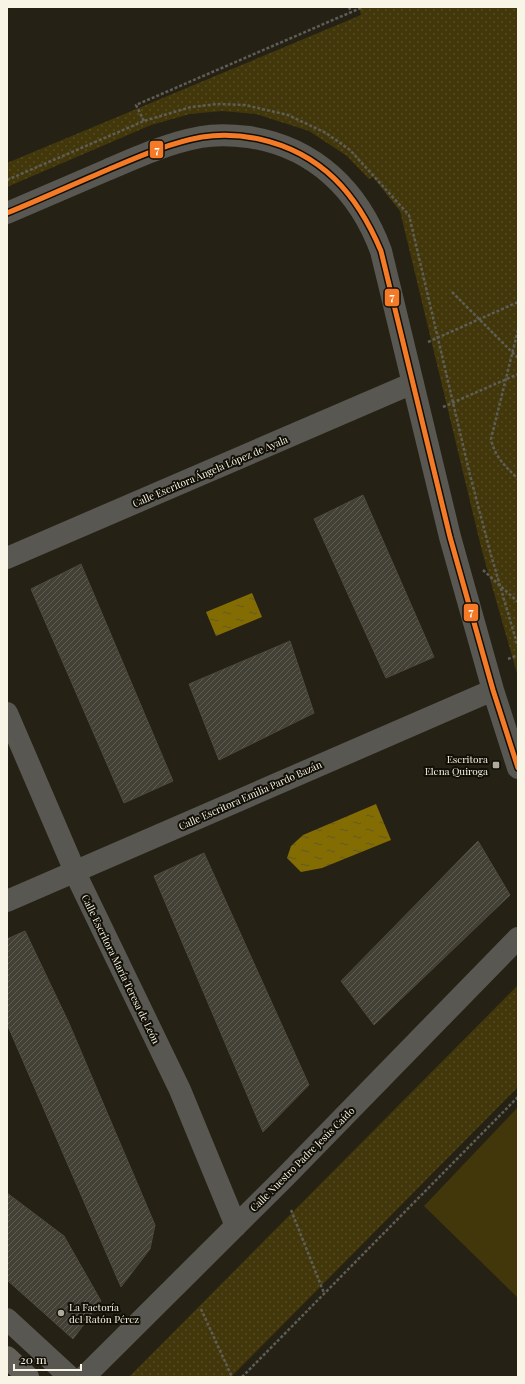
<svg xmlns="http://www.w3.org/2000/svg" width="525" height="1384" font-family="'Playfair Display',serif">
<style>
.grass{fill:#42370b}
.park{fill:url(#park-dots)}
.water{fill:url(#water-ripples)}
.building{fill:url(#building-hatch);stroke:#4d493f}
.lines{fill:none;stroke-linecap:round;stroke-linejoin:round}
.path{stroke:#5f5d57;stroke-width:2.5;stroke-dasharray:3 2;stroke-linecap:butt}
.minor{stroke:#585752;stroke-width:22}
.major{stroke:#626059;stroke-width:22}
.bus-1-casing{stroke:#110f06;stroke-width:8}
.bus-1{stroke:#f47a27;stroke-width:5}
.poi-dot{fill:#aeaa9c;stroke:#110f06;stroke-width:1.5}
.labels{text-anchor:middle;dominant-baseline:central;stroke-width:4;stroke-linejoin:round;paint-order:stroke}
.street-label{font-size:10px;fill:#f8f4e6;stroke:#110f06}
.poi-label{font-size:10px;fill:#f8f4e6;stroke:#110f06;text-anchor:end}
.line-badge{stroke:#110f06;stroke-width:1.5}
.badge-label{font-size:11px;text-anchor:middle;font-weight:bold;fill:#fff}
</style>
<defs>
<pattern id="park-dots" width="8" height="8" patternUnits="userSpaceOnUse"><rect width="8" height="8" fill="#42370b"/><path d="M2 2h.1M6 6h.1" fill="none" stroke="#554b23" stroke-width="1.8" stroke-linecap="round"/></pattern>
<pattern id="water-ripples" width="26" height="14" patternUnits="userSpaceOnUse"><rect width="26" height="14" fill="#836d02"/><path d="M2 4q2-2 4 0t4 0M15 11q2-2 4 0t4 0" fill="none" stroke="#645927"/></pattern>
<pattern id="building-hatch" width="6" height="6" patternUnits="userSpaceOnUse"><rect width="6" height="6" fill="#434136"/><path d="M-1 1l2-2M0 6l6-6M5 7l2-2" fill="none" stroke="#5f5d53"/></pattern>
</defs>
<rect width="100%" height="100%" fill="#252114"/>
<!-- grass -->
<path class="grass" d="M518,1107V1298L424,1206Z"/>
<!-- park -->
<path class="park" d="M359,7H518V677L482,551L400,211L373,177L369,179L347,156L309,131L256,114L222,111L190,114L151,125L7,187V163L361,15Z
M518,985V1087L231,1377H129Z"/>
<!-- water -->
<path class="water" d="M252,593L262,617L216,636L206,612Z
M376,804L391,840L322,868L301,872L287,858L291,846L303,835Z"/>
<!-- building -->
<path class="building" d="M363,495L434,657L386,678L314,519Z
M81,564L173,781L124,803L31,589Z
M290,641L314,713L219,760L189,684Z
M478,841L510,895L374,1025L341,981Z
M204,853L309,1085L263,1132L154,876Z
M25,931L68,1021L155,1225L150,1249L121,1287L7,1024V939Z
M7,1193L64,1236L101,1301L73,1339L7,1280Z"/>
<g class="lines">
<!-- path -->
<path class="path" d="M349,7L351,12
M144,121L136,105L363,7
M7,180L144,121L191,107L218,104L245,105L288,115L326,133L350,150L409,215L470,475L491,555L518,647
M452,292L518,358
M518,330L491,439C495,457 505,466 518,479
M428,342L518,302
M443,407L518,374
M483,570L518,602
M508,659L518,655
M291,1210L324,1293
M201,1309L232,1377
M242,1377L518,1097"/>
<!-- minor -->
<path class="minor" d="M7,213C40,199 74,184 107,170C137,157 168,143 201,137C217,134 233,135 249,137C315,147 359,191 381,251L450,537L493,690L518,768
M7,558L413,383
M7,713L80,883L180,1090L236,1226
M7,901L493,690
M7,1319L70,1377
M84,1377L285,1177L518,938"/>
<!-- major -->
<path class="major" d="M7,1357L28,1377"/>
<defs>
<path id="bus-1" d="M7,213C41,199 74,184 107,170C138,157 169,143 202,137C221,134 240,135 259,139C322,153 357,194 381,251L450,537L493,690L518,768"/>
</defs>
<!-- bus-1 casing -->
<use href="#bus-1" class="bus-1-casing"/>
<!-- bus-1 -->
<use href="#bus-1" class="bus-1"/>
</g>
<!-- markers -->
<g class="poi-dot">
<rect x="492" y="761" width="8" height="8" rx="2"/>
<circle cx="61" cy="1313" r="4"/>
</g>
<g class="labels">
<!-- street labels -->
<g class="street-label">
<text transform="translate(210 471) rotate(-23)">Calle Escritora Ángela López de Ayala</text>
<text transform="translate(250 795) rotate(-24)">Calle Escritora Emilia Pardo Bazán</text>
<text transform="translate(121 969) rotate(64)">Calle Escritora María Teresa de León</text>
<text transform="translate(302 1159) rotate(-45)">Calle Nuestro Padre Jesús Caído</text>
</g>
<!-- poi labels -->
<g class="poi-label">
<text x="488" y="759">Escritora<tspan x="488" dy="12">Elena Quiroga</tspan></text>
<text x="69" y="1307" text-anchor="start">La Factoría<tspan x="69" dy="12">del Ratón Pérez</tspan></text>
</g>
</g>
<g class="line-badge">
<rect x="149" y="140" width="15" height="19" rx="4" fill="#f47a27"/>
<rect x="384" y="288" width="16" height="19" rx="4" fill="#f47a27"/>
<rect x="463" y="603" width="16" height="19" rx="4" fill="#f47a27"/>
</g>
<g class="badge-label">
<text x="157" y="154">7</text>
<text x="392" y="301">7</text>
<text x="471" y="616">7</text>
</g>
<!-- border -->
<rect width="525" height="1384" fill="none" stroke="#f8f4e6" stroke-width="16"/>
<!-- scale -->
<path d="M14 1364v6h67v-6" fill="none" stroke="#f8f4e6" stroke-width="2"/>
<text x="20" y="1364" font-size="12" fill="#f8f4e6" stroke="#110f06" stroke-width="3" paint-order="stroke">20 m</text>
</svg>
